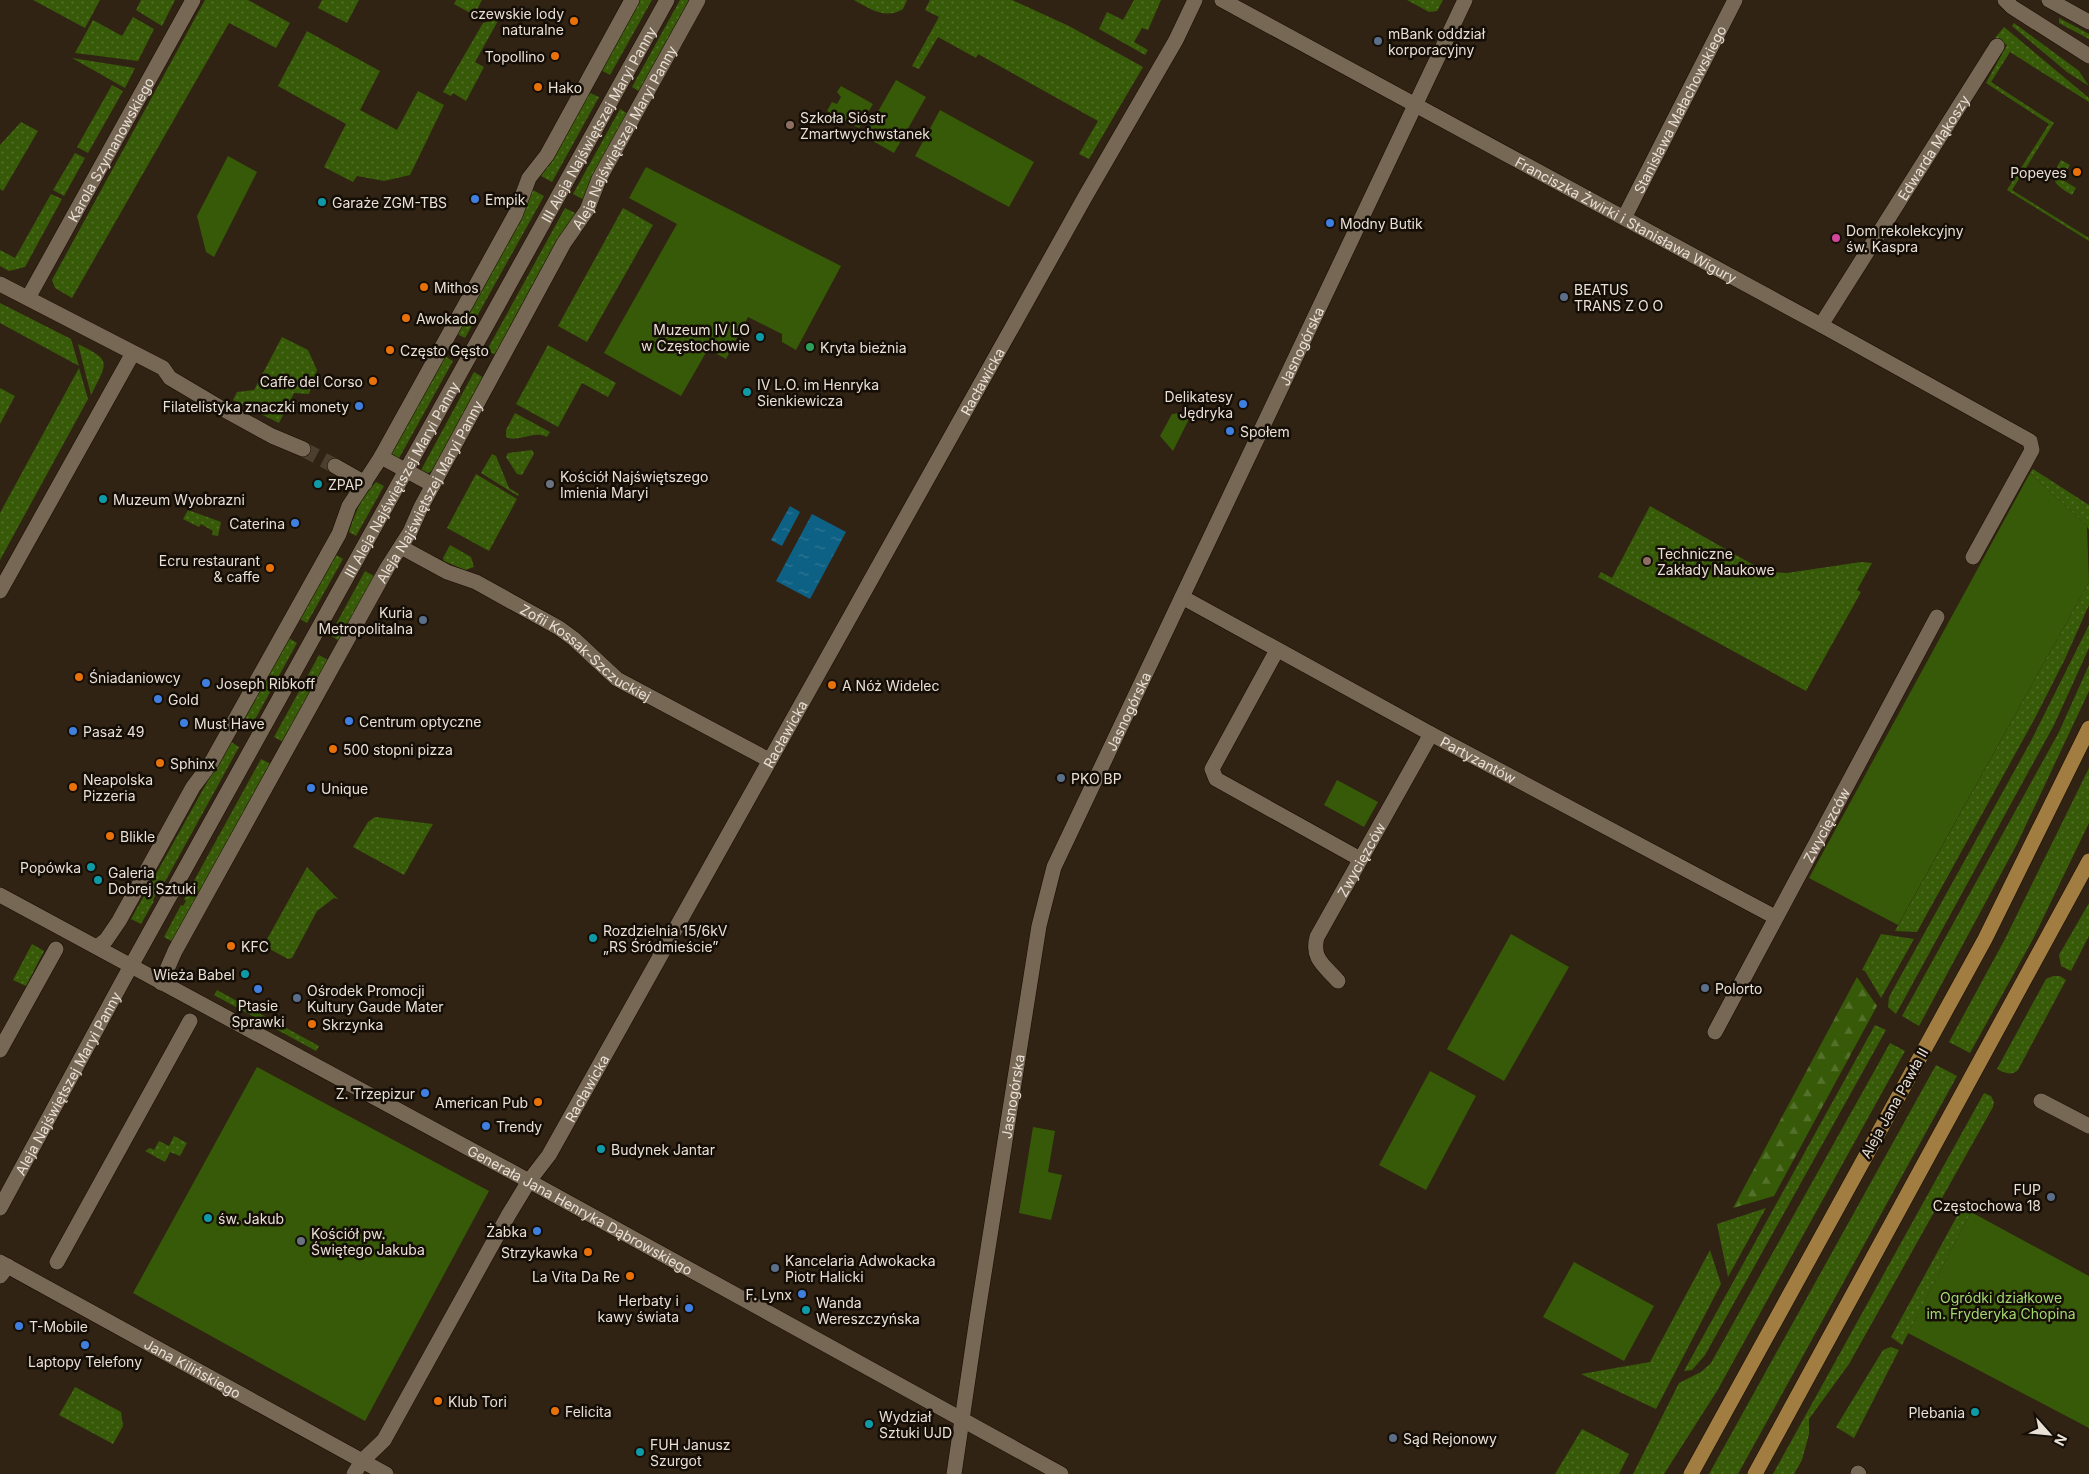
<svg xmlns="http://www.w3.org/2000/svg" width="2089" height="1474" font-family="Inter,sans-serif">
<style>
.grass{fill:url(#grass-dots)}
.forest{fill:url(#forest-firs)}
.green{fill:#375a08}
.water{fill:url(#water-ripples)}
.lines{fill:none;stroke-linecap:round;stroke-linejoin:round}
.street-tunnel{stroke:#4c3f30;stroke-width:15;stroke-dasharray:15 8;stroke-linecap:butt}
.street-casing{stroke:#180c01;stroke-width:16}
.secondary-casing{stroke:#180c01;stroke-width:16}
.primary-casing{stroke:#180c01;stroke-width:16}
.street{stroke:#776755;stroke-width:15}
.secondary{stroke:#776755;stroke-width:15}
.primary{stroke:#a27d42;stroke-width:15}
.food-dot{fill:#e8710a;stroke:#140e07;stroke-width:2}
.service-dot{fill:#5c6f8a;stroke:#140e07;stroke-width:2}
.education-dot{fill:#8d6e63;stroke:#140e07;stroke-width:2}
.shop-dot{fill:#3f7fe0;stroke:#140e07;stroke-width:2}
.culture-dot{fill:#0f9aa8;stroke:#140e07;stroke-width:2}
.hotel-dot{fill:#d1479c;stroke:#140e07;stroke-width:2}
.leisure-dot{fill:#2e9e5b;stroke:#140e07;stroke-width:2}
.worship-dot{fill:#6b7280;stroke:#140e07;stroke-width:2}
.labels{text-anchor:middle;dominant-baseline:central;stroke-width:5;stroke-linejoin:round;paint-order:stroke}
.poi-label{font-size:14px;fill:#e9e0d6;stroke:#140e07;text-anchor:start}
.street-label{font-size:14px;fill:#e9e0d6;stroke:#140e07}
.park-label{font-size:14px;fill:#a3d871;stroke:#140e07}
</style>
<defs>
<pattern id="grass-dots" width="8" height="8" patternUnits="userSpaceOnUse" patternTransform="scale(1.25)"><rect width="8" height="8" fill="#375a08"/><path d="M2 2h.1M6 6h.1" fill="none" stroke="#54712b" stroke-width="1.8" stroke-linecap="round"/></pattern>
<pattern id="forest-firs" width="22" height="20" patternUnits="userSpaceOnUse" patternTransform="scale(1.25)"><rect width="22" height="20" fill="#375a08"/><path d="M5 1l3.5 6h-7zM16 11l3.5 6h-7z" fill="#54712b"/></pattern>
<pattern id="water-ripples" width="26" height="14" patternUnits="userSpaceOnUse" patternTransform="scale(1.25)"><rect width="26" height="14" fill="#0d6184"/><path d="M2 4q2-2 4 0t4 0M15 11q2-2 4 0t4 0" fill="none" stroke="#307795"/></pattern>
</defs>
<rect width="100%" height="100%" fill="#302313"/>
<!-- grass -->
<path class="grass" d="M33,0H100L85,28Z
M141,0H175L162,26L136,10Z
M205,0H248L290,23L276,48L229,23L72,298L55,288L52,280Z
M322,0H359L347,23L318,8Z
M456,0H482L474,15L454,4Z
M639,0H652L610,75L601,70Z
M680,0H693L642,93L632,87Z
M854,0H907L903,9C886,20 870,9 854,0Z
M930,0H1012L1069,26L1143,67L1089,159L1079,154L1098,121L978,54L976,58L938,37L919,69L912,66L939,17L925,10Z
M1134,0H1161L1148,30L1142,28L1134,42L1148,50L1145,55L1099,29L1107,12L1123,20Z
M1407,0H1443L1437,11L1429,12Z
M133,17L154,29L138,61L75,53L93,20L122,36Z
M2059,18L2089,34V39L2059,23Z
M499,19L475,62L484,67L466,101L453,93L451,96L443,92L483,23Z
M2014,23L2079,71L2089,86L2067,72L2012,26Z
M2004,27L2089,98V102L2010,52L1991,82L2054,123L2012,190L2089,238V241L2007,190L2049,124L1986,83L2007,45L1995,38Z
M307,31L380,71L360,110L397,130L418,91L444,105L410,175L384,181L357,176L353,182L324,167L346,124L278,86Z
M72,58L135,68L125,88Z
M112,85L123,91L88,153L77,147Z
M588,92L599,97L552,182L539,175Z
M620,109L630,115L586,201L573,194Z
M21,122L38,131L3,191L0,189V145Z
M75,153L85,158L64,196L53,190Z
M2061,160L2070,165L2061,179L2076,188L2072,195C2053,184 2049,180 2061,160Z
M531,189L544,196L465,338L455,333Z
M51,194L62,199L25,267L9,271L0,266V250L15,258Z
M565,208L579,215L496,355L487,350Z
M623,208L653,225L587,342L558,326Z
M0,303L71,339L79,366L0,323Z
M282,337L308,350L317,370L309,394L294,393L279,423L233,400L237,392L254,390Z
M78,344C113,361 107,362 91,395Z
M548,345L616,383L608,397L582,383L558,427L516,404Z
M443,355L453,361L398,460L391,452Z
M79,368L88,399L0,560V513Z
M474,372L484,378L432,471L426,474L420,472Z
M0,388L15,396L0,424Z
M515,413L550,432L547,437C534,430 519,443 506,437V430Z
M532,450L534,454L522,475L517,474L506,457L508,453Z
M492,454L496,456L509,488L519,494L518,496L481,473Z
M2033,469L2089,505V530L2087,526L2030,473Z
M476,474L517,499L489,551L447,528Z
M376,482L384,486L356,536L349,532C355,512 362,497 376,482Z
M1650,506L1750,563L1772,572L1787,573L1861,562L1872,563L1857,590L1861,592L1806,691L1598,577L1601,572L1612,578Z
M188,510L221,522L218,536L212,535L213,531L201,524L199,527L183,519Z
M450,545L471,557L474,567L465,570L444,561L443,558Z
M333,553L343,559L307,623L298,618Z
M365,571L374,576L339,641L330,635Z
M2089,582V605L2065,659L2035,718L1917,932L1895,931Z
M2089,625V648L2054,725L1896,1014L1888,1007L1889,997L2031,741Z
M287,637L297,643L252,725L242,719Z
M319,655L328,660L283,742L274,737Z
M2089,665V691L2017,844L1919,1026L1902,1016L2059,732Z
M230,741L239,747L162,887H160L153,900L154,901L141,924L131,919Z
M261,759L271,764L173,942L164,937L181,905L183,906L186,901L184,899Z
M2089,768V823L2033,939L1970,1053L1949,1042L2005,939Z
M375,817L433,824L404,875L353,847L368,822Z
M307,867L338,899L334,898L317,911L292,958L288,959L266,947L265,943Z
M2089,903V936L2071,971L2061,966L2059,955Z
M1881,934L1914,939L1881,998L1865,971L1862,970Z
M32,944L44,951L26,986L13,980Z
M2053,976H2060L2066,980L2018,1070C2012,1076 2004,1073 1997,1069L2046,979Z
M217,990L319,1046L316,1051L214,995Z
M1875,1025L1886,1030L1705,1355L1692,1370L1684,1371Z
M1890,1043L1905,1051L1717,1391L1664,1474H1633L1679,1383L1701,1372L1711,1363Z
M1936,1065L1957,1076L1738,1474H1709Z
M1984,1093L1991,1096L1994,1102L1993,1107L1849,1364L1809,1419V1434L1802,1460L1794,1474H1773Z
M174,1136L187,1143L180,1156L170,1152L165,1162L145,1151L150,1148L154,1150L159,1141L169,1146Z
M1962,1207L1971,1212L1902,1345L1891,1337Z
M1766,1208L1728,1277L1717,1224Z
M1710,1250L1721,1284L1656,1409L1581,1374L1650,1362Z
M1891,1347L1899,1350L1854,1438L1836,1427L1883,1350Z
M75,1387L121,1412L123,1426L113,1444L59,1415Z
M1582,1429L1629,1454L1619,1474H1555Z"/>
<!-- forest -->
<path class="forest" d="M1857,977L1877,1006L1774,1196L1733,1208Z"/>
<!-- green -->
<path class="green" d="M896,80L926,97L894,153L864,136Z
M841,86L873,104L859,128L827,111L832,102L837,104L841,97L837,92Z
M940,110L1034,162L1009,207L915,156Z
M228,156L257,172L214,257L206,252L197,216Z
M646,167L841,266L796,350L782,342V334L748,317L726,359L708,349L681,396L604,353L677,224L629,198Z
M1193,411L1173,451L1160,436L1172,414Z
M2030,473L2087,526L2089,582L1898,925L1809,878Z
M1337,780L1378,802L1364,827L1324,805Z
M1511,934L1569,967L1504,1081L1447,1049Z
M257,1067L489,1191L365,1421L133,1293Z
M1430,1071L1476,1096L1426,1190L1379,1165Z
M1033,1127L1055,1131L1048,1172L1062,1175L1051,1220L1019,1213Z
M1971,1212L2089,1276V1428L1908,1333Z
M1574,1262L1654,1306L1624,1361L1543,1317Z"/>
<!-- water -->
<path class="water" d="M790,506L800,512L782,546L771,540Z
M812,514L846,532L810,599L776,581Z"/>
<g class="lines">
<!-- street-tunnel -->
<path class="street-tunnel" d="M303,449L335,466"/>
<defs>
<g id="street">
<path id="s1" d="M1222,0L1821,325L2030,441L2032,450L1973,557"/>
<path id="s2" d="M1624,218L1735,0"/>
<path d="M0,284L163,368L170,378L219,407L272,436L303,449"/>
<path id="s3" d="M28,298L193,0"/>
<path id="s4" d="M1821,325L1997,46"/>
<path d="M381,457L433,485"/>
<path d="M335,466L365,483"/>
<path id="s5" d="M401,547L447,572L476,582L559,628L574,639L617,679L769,760"/>
<path d="M0,591L133,353"/>
<path id="s6" d="M1182,597L1431,734L1775,917"/>
<path d="M1277,650L1212,769L1216,779L1360,859"/>
<path d="M97,947L106,940L119,921L193,787L211,763L339,534L349,506L381,457L515,215L529,178L547,155L632,0"/>
<path id="s7" d="M1338,981C1325,966 1311,959 1317,937L1431,734"/>
<path id="s8" d="M161,983L175,951L387,568L410,532L421,507L564,243L587,210L599,179L698,0"/>
<path id="s9" d="M1715,1032L1937,617"/>
<path d="M0,1050L56,949"/>
<path d="M2041,1101L2089,1126"/>
<path id="s10" d="M0,1208L121,984L667,0"/>
<path d="M57,1262L190,1021"/>
<path d="M0,1276L8,1266"/>
<path d="M1858,1473L1859,1474"/>
<path id="s11" d="M354,1474L362,1461L384,1440L509,1214L529,1181L549,1155L1085,197L1176,40L1195,0"/>
<path id="s12" d="M954,1474L977,1318L1039,926L1054,867L1465,0"/>
</g>
<g id="secondary">
<path d="M2005,0L2012,7L2089,56"/>
<path d="M2049,0L2089,22"/>
<path id="s13" d="M0,895L529,1181L1061,1474"/>
<path id="s14" d="M0,1262L386,1474"/>
</g>
<path id="primary" d="M1691,1474L1985,939L2089,728
M1755,1474L2089,861"/>
</defs>
<!-- street casing -->
<use href="#street" class="street-casing"/>
<!-- secondary casing -->
<use href="#secondary" class="secondary-casing"/>
<!-- primary casing -->
<use href="#primary" class="primary-casing"/>
<!-- street -->
<use href="#street" class="street"/>
<!-- secondary -->
<use href="#secondary" class="secondary"/>
<!-- primary -->
<use href="#primary" class="primary"/>
</g>
<!-- markers -->
<g class="food-dot">
<circle cx="574" cy="21" r="5"/>
<circle cx="555" cy="56" r="5"/>
<circle cx="538" cy="87" r="5"/>
<circle cx="2077" cy="172" r="5"/>
<circle cx="424" cy="287" r="5"/>
<circle cx="406" cy="318" r="5"/>
<circle cx="390" cy="350" r="5"/>
<circle cx="373" cy="381" r="5"/>
<circle cx="270" cy="568" r="5"/>
<circle cx="79" cy="677" r="5"/>
<circle cx="832" cy="685" r="5"/>
<circle cx="333" cy="749" r="5"/>
<circle cx="160" cy="763" r="5"/>
<circle cx="73" cy="787" r="5"/>
<circle cx="110" cy="836" r="5"/>
<circle cx="231" cy="946" r="5"/>
<circle cx="312" cy="1024" r="5"/>
<circle cx="538" cy="1102" r="5"/>
<circle cx="588" cy="1252" r="5"/>
<circle cx="630" cy="1276" r="5"/>
<circle cx="438" cy="1401" r="5"/>
<circle cx="555" cy="1411" r="5"/>
</g>
<g class="service-dot">
<circle cx="1378" cy="41" r="5"/>
<circle cx="1564" cy="297" r="5"/>
<circle cx="423" cy="620" r="5"/>
<circle cx="1061" cy="778" r="5"/>
<circle cx="1705" cy="988" r="5"/>
<circle cx="297" cy="998" r="5"/>
<circle cx="2051" cy="1197" r="5"/>
<circle cx="775" cy="1268" r="5"/>
<circle cx="1393" cy="1438" r="5"/>
</g>
<g class="education-dot">
<circle cx="790" cy="125" r="5"/>
<circle cx="1647" cy="561" r="5"/>
</g>
<g class="shop-dot">
<circle cx="475" cy="199" r="5"/>
<circle cx="1330" cy="223" r="5"/>
<circle cx="1243" cy="404" r="5"/>
<circle cx="359" cy="406" r="5"/>
<circle cx="1230" cy="431" r="5"/>
<circle cx="295" cy="523" r="5"/>
<circle cx="206" cy="683" r="5"/>
<circle cx="158" cy="699" r="5"/>
<circle cx="349" cy="721" r="5"/>
<circle cx="184" cy="723" r="5"/>
<circle cx="73" cy="731" r="5"/>
<circle cx="311" cy="788" r="5"/>
<circle cx="258" cy="989" r="5"/>
<circle cx="425" cy="1093" r="5"/>
<circle cx="486" cy="1126" r="5"/>
<circle cx="537" cy="1231" r="5"/>
<circle cx="802" cy="1294" r="5"/>
<circle cx="689" cy="1308" r="5"/>
<circle cx="19" cy="1326" r="5"/>
<circle cx="85" cy="1345" r="5"/>
</g>
<g class="culture-dot">
<circle cx="322" cy="202" r="5"/>
<circle cx="760" cy="337" r="5"/>
<circle cx="747" cy="392" r="5"/>
<circle cx="318" cy="484" r="5"/>
<circle cx="103" cy="499" r="5"/>
<circle cx="91" cy="867" r="5"/>
<circle cx="98" cy="880" r="5"/>
<circle cx="593" cy="938" r="5"/>
<circle cx="245" cy="974" r="5"/>
<circle cx="601" cy="1149" r="5"/>
<circle cx="208" cy="1218" r="5"/>
<circle cx="806" cy="1310" r="5"/>
<circle cx="1975" cy="1412" r="5"/>
<circle cx="869" cy="1424" r="5"/>
<circle cx="640" cy="1452" r="5"/>
</g>
<circle class="hotel-dot" cx="1836" cy="238" r="5"/>
<circle class="leisure-dot" cx="810" cy="347" r="5"/>
<g class="worship-dot">
<circle cx="550" cy="484" r="5"/>
<circle cx="301" cy="1241" r="5"/>
</g>
<g class="labels">
<!-- poi labels -->
<g class="poi-label">
<text x="564" y="13" text-anchor="end">czewskie lody<tspan x="564" dy="16">naturalne</tspan></text>
<text x="1388" y="33">mBank oddział<tspan x="1388" dy="16">korporacyjny</tspan></text>
<text x="545" y="56" text-anchor="end">Topollino</text>
<text x="548" y="87">Hako</text>
<text x="800" y="117">Szkoła Sióstr<tspan x="800" dy="16">Zmartwychwstanek</tspan></text>
<text x="2067" y="172" text-anchor="end">Popeyes</text>
<text x="485" y="199">Empik</text>
<text x="332" y="202">Garaże ZGM-TBS</text>
<text x="1340" y="223">Modny Butik</text>
<text x="1846" y="230">Dom rekolekcyjny<tspan x="1846" dy="16">św. Kaspra</tspan></text>
<text x="434" y="287">Mithos</text>
<text x="1574" y="289">BEATUS<tspan x="1574" dy="16">TRANS Z O O</tspan></text>
<text x="416" y="318">Awokado</text>
<text x="750" y="329" text-anchor="end">Muzeum IV LO<tspan x="750" dy="16">w Częstochowie</tspan></text>
<text x="820" y="347">Kryta bieżnia</text>
<text x="400" y="350">Często Gęsto</text>
<text x="363" y="381" text-anchor="end">Caffe del Corso</text>
<text x="757" y="384">IV L.O. im Henryka<tspan x="757" dy="16">Sienkiewicza</tspan></text>
<text x="1233" y="396" text-anchor="end">Delikatesy<tspan x="1233" dy="16">Jędryka</tspan></text>
<text x="349" y="406" text-anchor="end">Filatelistyka znaczki monety</text>
<text x="1240" y="431">Społem</text>
<text x="560" y="476">Kościół Najświętszego<tspan x="560" dy="16">Imienia Maryi</tspan></text>
<text x="328" y="484">ZPAP</text>
<text x="113" y="499">Muzeum Wyobrazni</text>
<text x="285" y="523" text-anchor="end">Caterina</text>
<text x="1657" y="553">Techniczne<tspan x="1657" dy="16">Zakłady Naukowe</tspan></text>
<text x="260" y="560" text-anchor="end">Ecru restaurant<tspan x="260" dy="16">&amp; caffe</tspan></text>
<text x="413" y="612" text-anchor="end">Kuria<tspan x="413" dy="16">Metropolitalna</tspan></text>
<text x="89" y="677">Śniadaniowcy</text>
<text x="216" y="683">Joseph Ribkoff</text>
<text x="842" y="685">A Nóż Widelec</text>
<text x="168" y="699">Gold</text>
<text x="359" y="721">Centrum optyczne</text>
<text x="194" y="723">Must Have</text>
<text x="83" y="731">Pasaż 49</text>
<text x="343" y="749">500 stopni pizza</text>
<text x="170" y="763">Sphinx</text>
<text x="1071" y="778">PKO BP</text>
<text x="83" y="779">Neapolska<tspan x="83" dy="16">Pizzeria</tspan></text>
<text x="321" y="788">Unique</text>
<text x="120" y="836">Blikle</text>
<text x="81" y="867" text-anchor="end">Popówka</text>
<text x="108" y="872">Galeria<tspan x="108" dy="16">Dobrej Sztuki</tspan></text>
<text x="603" y="930">Rozdzielnia 15/6kV<tspan x="603" dy="16">„RS Śródmieście”</tspan></text>
<text x="241" y="946">KFC</text>
<text x="235" y="974" text-anchor="end">Wieża Babel</text>
<text x="1715" y="988">Polorto</text>
<text x="307" y="990">Ośrodek Promocji<tspan x="307" dy="16">Kultury Gaude Mater</tspan></text>
<text x="258" y="1005" text-anchor="middle">Ptasie<tspan x="258" dy="16">Sprawki</tspan></text>
<text x="322" y="1024">Skrzynka</text>
<text x="415" y="1093" text-anchor="end">Z. Trzepizur</text>
<text x="528" y="1102" text-anchor="end">American Pub</text>
<text x="496" y="1126">Trendy</text>
<text x="611" y="1149">Budynek Jantar</text>
<text x="2041" y="1189" text-anchor="end">FUP<tspan x="2041" dy="16">Częstochowa 18</tspan></text>
<text x="218" y="1218">św. Jakub</text>
<text x="527" y="1231" text-anchor="end">Żabka</text>
<text x="311" y="1233">Kościół pw.<tspan x="311" dy="16">Świętego Jakuba</tspan></text>
<text x="578" y="1252" text-anchor="end">Strzykawka</text>
<text x="785" y="1260">Kancelaria Adwokacka<tspan x="785" dy="16">Piotr Halicki</tspan></text>
<text x="620" y="1276" text-anchor="end">La Vita Da Re</text>
<text x="792" y="1294" text-anchor="end">F. Lynx</text>
<text x="679" y="1300" text-anchor="end">Herbaty i<tspan x="679" dy="16">kawy świata</tspan></text>
<text x="816" y="1302">Wanda<tspan x="816" dy="16">Wereszczyńska</tspan></text>
<text x="29" y="1326">T-Mobile</text>
<text x="85" y="1361" text-anchor="middle">Laptopy Telefony</text>
<text x="448" y="1401">Klub Tori</text>
<text x="565" y="1411">Felicita</text>
<text x="1965" y="1412" text-anchor="end">Plebania</text>
<text x="879" y="1416">Wydział<tspan x="879" dy="16">Sztuki UJD</tspan></text>
<text x="1403" y="1438">Sąd Rejonowy</text>
<text x="650" y="1444">FUH Janusz<tspan x="650" dy="16">Szurgot</tspan></text>
</g>
<!-- street labels -->
<g class="street-label">
<text stroke="none"><textPath href="#s2" startOffset="122">Stanisława Małachowskiego</textPath></text>
<text stroke="none"><textPath href="#s10" startOffset="1238">III Aleja Najświętszej Maryi Panny</textPath></text>
<text stroke="none"><textPath href="#s8" startOffset="965">Aleja Najświętszej Maryi Panny</textPath></text>
<text stroke="none"><textPath href="#s4" startOffset="210">Edwarda Mąkoszy</textPath></text>
<text stroke="none"><textPath href="#s3" startOffset="170">Karola Szymanowskiego</textPath></text>
<text stroke="none"><textPath href="#s1" startOffset="460">Franciszka Żwirki i Stanisława Wigury</textPath></text>
<text stroke="none"><textPath href="#s12" startOffset="1192">Jasnogórska</textPath></text>
<text stroke="none"><textPath href="#s11" startOffset="1262">Racławicka</textPath></text>
<text stroke="none"><textPath href="#s10" startOffset="832">III Aleja Najświętszej Maryi Panny</textPath></text>
<text stroke="none"><textPath href="#s8" startOffset="560">Aleja Najświętszej Maryi Panny</textPath></text>
<text stroke="none"><textPath href="#s5" startOffset="214">Zofii Kossak-Szczuckiej</textPath></text>
<text stroke="none"><textPath href="#s12" startOffset="788">Jasnogórska</textPath></text>
<text stroke="none"><textPath href="#s11" startOffset="858">Racławicka</textPath></text>
<text stroke="none"><textPath href="#s6" startOffset="338">Partyzantów</textPath></text>
<text stroke="none"><textPath href="#s9" startOffset="235">Zwycięzców</textPath></text>
<text stroke="none"><textPath href="#s7" startOffset="141">Zwycięzców</textPath></text>
<text stroke="none"><textPath href="#s10" startOffset="142">Aleja Najświętszej Maryi Panny</textPath></text>
<text stroke="none"><textPath href="#s11" startOffset="452">Racławicka</textPath></text>
<text stroke="none"><textPath href="#s12" startOffset="382">Jasnogórska</textPath></text>
<text transform="translate(1894 1103) rotate(-61)">Aleja Jana Pawła II</text>
<text stroke="none"><textPath href="#s13" startOffset="660">Generała Jana Henryka Dąbrowskiego</textPath></text>
<text stroke="none"><textPath href="#s14" startOffset="220">Jana Kilińskiego</textPath></text>
</g>
<!-- park labels -->
<g class="park-label">
<text x="2001" y="1297">Ogródki działkowe<tspan x="2001" dy="16">im. Fryderyka Chopina</tspan></text>
</g>
</g>
<!-- north arrow -->
<g transform="translate(2049 1434) rotate(117)" stroke="#140e07" stroke-width="4" paint-order="stroke">
<path d="M0-4L9 19L0 12L-9 19Z" fill="#e9e0d6"/>
<text y="-8" font-size="14" font-weight="bold" text-anchor="middle" fill="#e9e0d6">N</text>
</g>
</svg>
